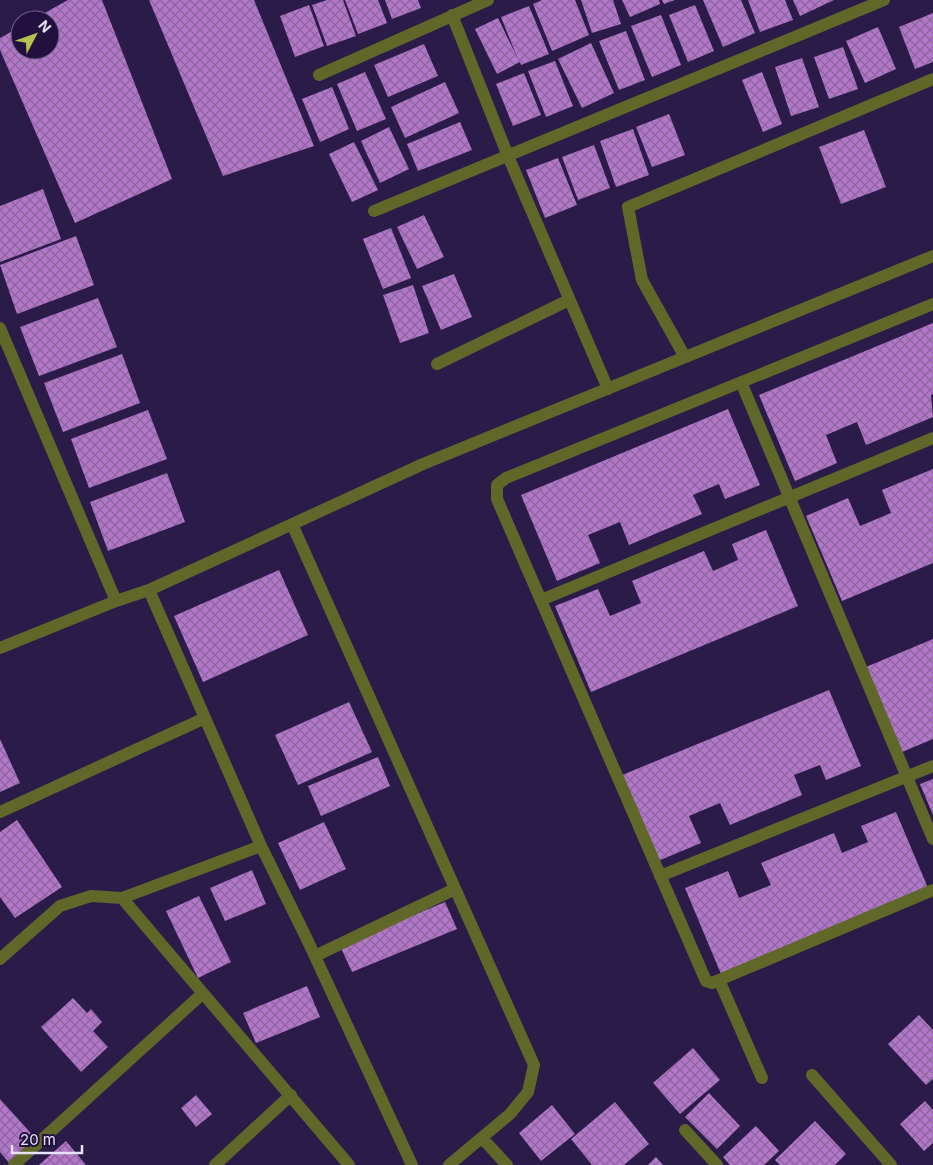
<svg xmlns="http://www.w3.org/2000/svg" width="933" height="1165" font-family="Inter,sans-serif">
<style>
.building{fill:url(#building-cross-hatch)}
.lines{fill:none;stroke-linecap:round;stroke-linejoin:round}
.street{stroke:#5f6729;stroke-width:12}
</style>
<defs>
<pattern id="building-cross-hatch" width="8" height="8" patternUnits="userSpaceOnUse" patternTransform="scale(1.25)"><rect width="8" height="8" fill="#b277c9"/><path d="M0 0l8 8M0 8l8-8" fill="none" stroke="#8c659d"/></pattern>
</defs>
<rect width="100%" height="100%" fill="#2b1b49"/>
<!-- building -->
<path class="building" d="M68,0H102L172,179L75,223L0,50V38L20,27V50H50V20H32Z
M149,0H254L314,146L223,176Z
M327,0H343L356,36L327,46L312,5Z
M345,0H378L387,23L358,34Z
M385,0H418L421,8L392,19Z
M542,0H575L589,35L552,51L533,4Z
M581,0H613L621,24L592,33Z
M622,0H659L660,4L630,17Z
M662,0H675L664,4Z
M703,0H741L755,33L723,47Z
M748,0H785L793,20L760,32Z
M793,0H834L800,16Z
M309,5L324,46L295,57L280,16Z
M695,5L714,51L688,62L669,15Z
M529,6L549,54L521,65L520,62L497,74L475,29L498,18L517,57L501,17Z
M933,13V62L915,69L899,27Z
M661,15L681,65L652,77L631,26Z
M878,27L896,69L865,83L846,41Z
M626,31L645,80L619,90L599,41Z
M591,43L614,93L582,108L558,59Z
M424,44L438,76L388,97L374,65Z
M843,47L858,89L829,99L814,57Z
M802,58L819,107L791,116L775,67Z
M555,61L573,106L546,117L528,71Z
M365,72L386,119L357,131L337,84Z
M762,72L782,124L763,132L742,80Z
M524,73L541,115L513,126L496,84Z
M445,82L459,113L405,138L391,107Z
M332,87L349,129L320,142L302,99Z
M669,114L685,155L652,167L636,127Z
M460,122L472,150L418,171L407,144Z
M389,127L409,169L380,183L361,141Z
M633,129L649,175L616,187L600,141Z
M864,130L886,187L841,204L819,147Z
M354,142L378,190L352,202L329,154Z
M594,145L610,188L578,200L562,157Z
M558,158L577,205L545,218L526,170Z
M43,189L61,239L0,262V206Z
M424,215L444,257L417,269L397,227Z
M391,228L411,278L383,289L363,239Z
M76,236L94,285L17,314L0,265Z
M454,274L472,317L441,330L422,286Z
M413,285L429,333L400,343L383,295Z
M98,298L117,347L39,376L20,327Z
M933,323V394L931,395L933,417L866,445L857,422L826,435L837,463L795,481L759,395Z
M122,354L140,403L63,432L44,383Z
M728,409L760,485L725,499L719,484L693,495L702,514L629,545L620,522L588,535L600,563L557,581L521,495Z
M148,410L167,459L89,488L71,439Z
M933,469V563L842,601L806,516L848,498L860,526L891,513L882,490Z
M167,473L185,522L108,551L90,502Z
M766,530L798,606L591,692L555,606L598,589L610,616L641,603L632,581L704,551L713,571L738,560L732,544Z
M279,570L308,635L203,682L174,616Z
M933,639V739L902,752L866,667Z
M829,690L861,766L826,780L820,765L794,775L802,795L730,825L720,803L689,816L701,843L658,861L622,775Z
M349,702L372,752L298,785L275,735Z
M0,739L20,783L0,792Z
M378,757L390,786L321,816L308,786Z
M933,779V815L920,784Z
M896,812L928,888L721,974L685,888L728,871L739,898L771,885L761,863L834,833L842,853L868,842L861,826Z
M17,820L62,887L15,918L0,897V832Z
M324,822L346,869L300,890L278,843Z
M252,870L266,904L225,921L210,888Z
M199,896L231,962L198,978L166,911Z
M445,902L457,929L352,972L340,946Z
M307,986L320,1017L256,1043L243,1013Z
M73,998L87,1013L91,1009L102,1022L93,1031L108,1047L81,1072L41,1027Z
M919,1015L933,1030V1079L926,1085L888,1044Z
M693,1048L720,1080L680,1114L653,1083Z
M709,1093L740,1126L717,1149L685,1117Z
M196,1095L212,1114L196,1127L181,1108Z
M0,1099L37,1140L10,1164L0,1152Z
M925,1101L933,1110V1143L924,1151L900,1124Z
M615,1102L649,1144L624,1165H592L571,1139Z
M552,1105L575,1134L541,1161L519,1133Z
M815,1121L846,1154L835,1165H780L775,1160Z
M756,1126L779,1151L764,1165H730L723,1157Z
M66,1141L86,1165H39Z
M656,1157L663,1165H648Z"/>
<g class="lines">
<!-- street -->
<path class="street" d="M452,15L508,156L608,389
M319,75L488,0
M374,211L884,0
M933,304L506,478L497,485V499L706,981L712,983L719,980L933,890
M0,328L116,601
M685,357L642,280L628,207L933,79
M437,364L569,300
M741,382L933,839
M292,524L534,1065L528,1092L510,1114L449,1165
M541,600L933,438
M0,648L116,601L149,590
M0,812L205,718
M660,876L933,766
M122,898L261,846
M315,956L455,889
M0,959L60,906L91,896L122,898L349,1165
M719,980L762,1078
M812,1075L891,1165
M685,1130L717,1165
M482,1138L507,1165
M14,1165L202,994
M215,1165L291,1095
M412,1165L305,935L261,846L149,590L423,464L933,256"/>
</g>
<!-- north arrow -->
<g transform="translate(35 35) rotate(49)"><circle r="24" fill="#22113e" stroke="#71658a"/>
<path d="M0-4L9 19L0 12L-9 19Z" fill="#b2c24b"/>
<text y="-8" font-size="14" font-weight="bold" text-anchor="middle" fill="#e8e2fb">N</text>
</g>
<!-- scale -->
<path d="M12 1145v8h70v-8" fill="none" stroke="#e8e2fb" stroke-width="2.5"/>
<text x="20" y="1145" font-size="15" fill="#e8e2fb" stroke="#22113e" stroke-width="4" paint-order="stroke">20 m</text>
</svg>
